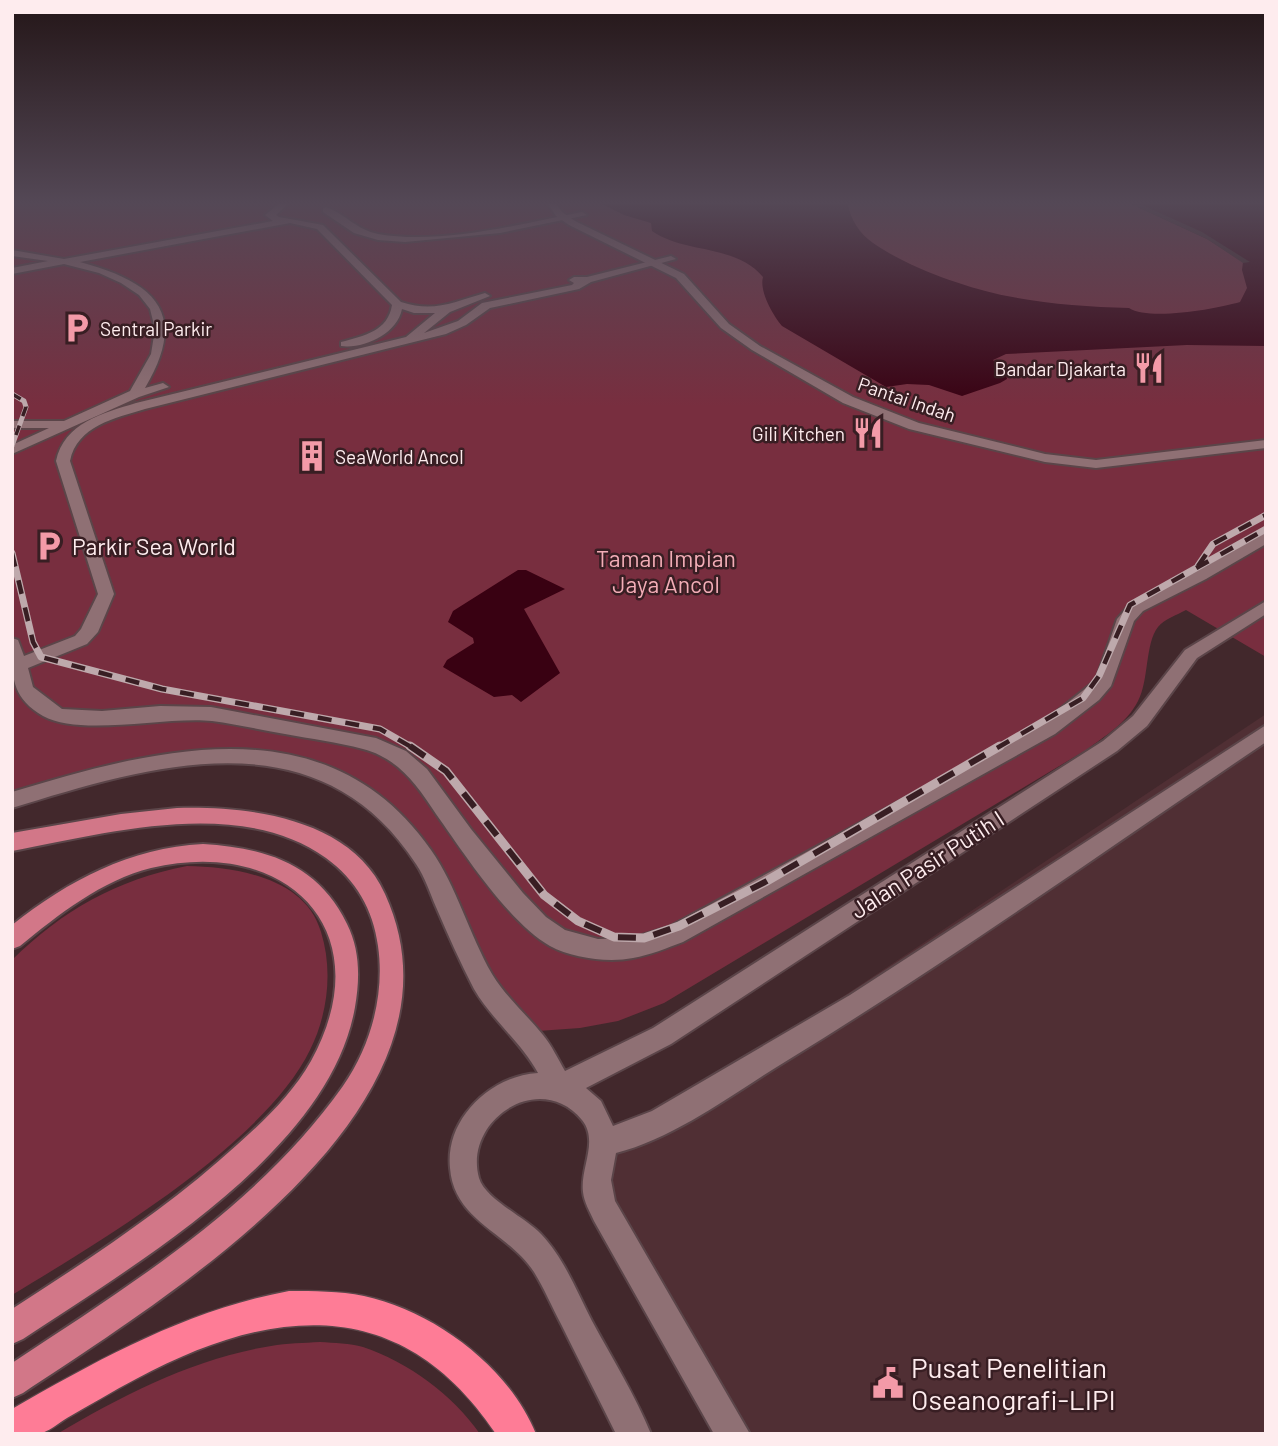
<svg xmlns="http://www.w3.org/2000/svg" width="1278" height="1446" font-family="Barlow,sans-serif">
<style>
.built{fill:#502f34}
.green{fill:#782e3f}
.water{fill:#390112}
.pier{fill:#42282c}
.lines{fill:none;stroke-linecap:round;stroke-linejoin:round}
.minor-casing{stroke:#5b4549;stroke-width:4}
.tertiary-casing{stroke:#5b4549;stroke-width:4}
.primary-casing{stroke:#5b4549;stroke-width:4}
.motorway-casing{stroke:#5b4549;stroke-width:3}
.minor{fill:#8f7074;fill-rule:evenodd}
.tertiary{fill:#8f7074;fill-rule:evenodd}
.primary{fill:#d27788;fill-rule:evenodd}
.motorway{fill:#fe7c96;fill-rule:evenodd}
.rail-far2-casing{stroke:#bea9ac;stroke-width:5}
.rail-far1-casing{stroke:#bea9ac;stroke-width:7}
.rail-casing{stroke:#bea9ac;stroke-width:9}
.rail-far2{stroke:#381e23;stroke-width:3.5;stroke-dasharray:10;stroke-linecap:butt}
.rail-far1{stroke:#381e23;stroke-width:4.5;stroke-dasharray:14;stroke-linecap:butt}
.rail{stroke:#381e23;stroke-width:6;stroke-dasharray:18;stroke-linecap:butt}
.labels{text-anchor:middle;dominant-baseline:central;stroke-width:5;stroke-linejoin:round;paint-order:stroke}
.far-poi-label{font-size:19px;fill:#feecee;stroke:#381e23;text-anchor:start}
.far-street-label{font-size:19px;fill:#feecee;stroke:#381e23}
.poi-label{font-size:23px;fill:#feecee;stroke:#381e23;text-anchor:start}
.park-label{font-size:23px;fill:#f3adb7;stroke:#381e23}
.street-label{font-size:23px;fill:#feecee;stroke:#381e23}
.near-poi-label{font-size:28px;fill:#feecee;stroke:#381e23;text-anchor:start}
</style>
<rect width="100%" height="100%" fill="#42282c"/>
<!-- built -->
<path class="built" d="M1266,714V1434H735L599,1174L603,1157Z"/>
<!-- green -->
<path class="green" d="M12,204H1266V657L1186,610C1177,615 1164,619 1158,627C1145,643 1149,681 1138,701C1127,723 1105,736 1086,750L664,1003L618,1021L580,1028L524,1032L399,825L298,764L179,761L12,800Z
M187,866C235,867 305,877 321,932C333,970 328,1014 310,1050C264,1144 101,1241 12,1295V960C63,910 116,880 187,866Z
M320,1342C334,1343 350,1343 363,1347C408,1362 453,1395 480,1434H57C123,1395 195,1358 271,1346C287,1343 304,1343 320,1342Z"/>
<!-- water -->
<path class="water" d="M602,204H848C850,219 860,234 873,243C907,267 966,288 1007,296C1046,304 1088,307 1129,308C1149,321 1216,309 1240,302L1247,288L1242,270L1243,262L1207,239L1131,204H1266V346L1187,345L1006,354L993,360L1005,371L1007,379L1000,383L962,396L929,385L907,384L886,387L782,326C773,315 759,291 763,277C736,244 685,254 652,231L651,223L624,215Z
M518,570H526L565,589L524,609L560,673L521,702L512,695L494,697L443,667L447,660L474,643L473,638L448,622L453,611Z"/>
<!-- pier -->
<path class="pier" d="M1131,204H1140L1202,232L1250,262L1243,263L1207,239Z"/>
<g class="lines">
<defs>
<path id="minor" d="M279,204H288L276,215L279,217L323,225L401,302C434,313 453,302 485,293L490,296L450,312L424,333L458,321L482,303L572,285L574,283L569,280L574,277H587L671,256L676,259L591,282L579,289L490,308L466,325L446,334L145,409C115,418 77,426 70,461L114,594L98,632L87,644L28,668L33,687L62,709L102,711L160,706L211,707L376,738L406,751L427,769L471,829L523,893L546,917L565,930L598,939L632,938L669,927L1041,724L1096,680L1117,619L1131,603L1194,573L1266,532V544L1206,579L1143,611L1134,621L1111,686L1099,700L1055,734L683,942C667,948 650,955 633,958C608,963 572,958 550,946C509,923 463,852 436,814C417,785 398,758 363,749C337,742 311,739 285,734C261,730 236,724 212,721C166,716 81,737 43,716C9,696 12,673 12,638L18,640L24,656L75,636L81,629L98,594L56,461C64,423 103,413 136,403L406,337L435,313H414L402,309C397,334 364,349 341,346V342C364,336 388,331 392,305L317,229L290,223L80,262C154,282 190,312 145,388L163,383L169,387L139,397L12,454V445L49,428H15L12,427V421H64L130,391L151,354L155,329L150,309L139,295L121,283L99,273L64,264L12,274V268L48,261L12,256V250L64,259L273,221L265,215Z
M326,207C345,214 357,230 378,234C441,245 520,224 582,212L587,215L500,233L405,242L378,240L354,233L323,212V208Z"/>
<path id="tertiary" d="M548,204H556L562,212L575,221L684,274L729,324L760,346L853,397L919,423L1045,454L1096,460L1266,440V448L1096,468L1045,462L909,429L843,403L752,350L721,328L676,278L569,225L556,216Z
M1266,601V614L1197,658L1147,726L1117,751L671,1044L586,1088L601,1101L613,1126L652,1111L850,995L1266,725V742C1107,849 951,960 788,1060C735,1092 676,1138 616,1153L611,1180L615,1201L750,1434H714L594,1221C590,1212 584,1202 583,1192C580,1168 599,1141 582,1120C540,1069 463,1120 479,1178C485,1199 526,1218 541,1234C564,1258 577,1292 592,1321C612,1358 635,1395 651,1434H616C598,1397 579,1361 561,1324C552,1307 544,1288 534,1272C508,1232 454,1221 450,1168C448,1148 454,1129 466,1113C483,1090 509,1075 538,1073C521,1042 492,1020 474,989C460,962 448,935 436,907C430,893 425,877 416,864C319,714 154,764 12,808V792C157,748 328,702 431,850C457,887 469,934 492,974C506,997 526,1014 543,1035C552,1046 558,1059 565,1071L653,1028L1103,741L1133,716L1185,650Z"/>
<path id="primary" d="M177,808C249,806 351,818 385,894C482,1107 169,1295 23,1393L12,1398V1363C133,1283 258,1206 343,1086C371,1046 385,994 378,946C373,909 356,880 326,858C240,796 108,833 12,851V833L121,814Z
M203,844C266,848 318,864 347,924C360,950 360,978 355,1007C330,1151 137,1263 23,1339L12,1344V1309C91,1258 169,1207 238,1144C265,1120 293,1093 311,1061C383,930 286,836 151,868C102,880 58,915 20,946L12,949V925C69,880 130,848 203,844Z"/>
<path id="motorway" d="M289,1291C314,1291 339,1291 364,1296C434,1311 509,1367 536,1434H496C401,1292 272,1306 136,1379C113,1391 90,1405 67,1418C59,1423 48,1432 39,1434C31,1435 21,1434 12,1434V1409C101,1358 188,1310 289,1291Z"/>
</defs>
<!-- minor casing -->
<use href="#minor" class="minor-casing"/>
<!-- tertiary casing -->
<use href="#tertiary" class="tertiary-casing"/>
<!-- primary casing -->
<use href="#primary" class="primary-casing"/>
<!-- motorway casing -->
<use href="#motorway" class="motorway-casing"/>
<!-- minor -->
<use href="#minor" class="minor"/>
<!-- tertiary -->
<use href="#tertiary" class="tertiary"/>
<!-- primary -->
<use href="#primary" class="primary"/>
<!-- motorway -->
<use href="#motorway" class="motorway"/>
<defs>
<path id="rail-far2" d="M12,394L24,401L26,407L12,446
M1263,516L1266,515"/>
<path id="rail-far1" d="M12,553L33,642L41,657L162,689L380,729L413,748
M1198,566L1213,544L1266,515
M997,748L1083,698L1099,676L1130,605L1266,529"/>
<path id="rail" d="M410,746L446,771L544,895L578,921L614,937L644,938L679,926L765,882L1000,746"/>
</defs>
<!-- rail-far2 casing -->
<use href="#rail-far2" class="rail-far2-casing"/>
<!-- rail-far1 casing -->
<use href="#rail-far1" class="rail-far1-casing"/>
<!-- rail casing -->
<use href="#rail" class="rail-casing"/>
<!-- rail-far2 -->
<use href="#rail-far2" class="rail-far2"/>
<!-- rail-far1 -->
<use href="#rail-far1" class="rail-far1"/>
<!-- rail -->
<use href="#rail" class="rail"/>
</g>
<!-- sky -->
<linearGradient id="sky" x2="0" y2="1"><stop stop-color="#241618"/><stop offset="0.5" stop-color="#544856"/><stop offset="1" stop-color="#544856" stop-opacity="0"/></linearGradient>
<rect width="1278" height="406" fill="url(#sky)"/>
<!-- icons -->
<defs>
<symbol id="parking-bare" viewBox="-9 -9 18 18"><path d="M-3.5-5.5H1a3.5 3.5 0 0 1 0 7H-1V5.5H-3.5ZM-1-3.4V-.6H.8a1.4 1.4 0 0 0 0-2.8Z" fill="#f39aa8" stroke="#381e23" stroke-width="2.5" paint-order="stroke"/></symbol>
<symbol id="restaurant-bare" viewBox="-9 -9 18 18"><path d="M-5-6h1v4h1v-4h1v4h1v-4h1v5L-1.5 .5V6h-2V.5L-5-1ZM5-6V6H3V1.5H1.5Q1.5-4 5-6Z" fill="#f39aa8" stroke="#381e23" stroke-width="2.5" paint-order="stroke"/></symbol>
<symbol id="building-bare" viewBox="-9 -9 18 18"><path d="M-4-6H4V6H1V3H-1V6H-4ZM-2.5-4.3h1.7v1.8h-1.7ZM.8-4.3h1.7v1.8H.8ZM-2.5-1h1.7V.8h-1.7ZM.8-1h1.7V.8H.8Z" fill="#f39aa8" stroke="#381e23" stroke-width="2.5" paint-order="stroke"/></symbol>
<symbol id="civic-bare" viewBox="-9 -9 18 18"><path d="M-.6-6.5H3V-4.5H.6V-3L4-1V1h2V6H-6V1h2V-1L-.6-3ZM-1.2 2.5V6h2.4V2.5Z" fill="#f39aa8" stroke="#381e23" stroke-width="2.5" paint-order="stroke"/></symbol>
</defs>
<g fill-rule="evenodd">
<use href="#parking-bare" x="55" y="306" width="44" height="44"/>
<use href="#restaurant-bare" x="1127" y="346" width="44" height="44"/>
<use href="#restaurant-bare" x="846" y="411" width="44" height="44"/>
<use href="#building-bare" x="290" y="434" width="44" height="44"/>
<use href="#parking-bare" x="27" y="524" width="44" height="44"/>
<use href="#civic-bare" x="866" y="1361" width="44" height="44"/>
</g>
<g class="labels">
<!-- far-poi labels -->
<g class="far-poi-label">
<text x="100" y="328">Sentral Parkir</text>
<text x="1126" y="368" text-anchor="end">Bandar Djakarta</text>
<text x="845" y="433" text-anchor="end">Gili Kitchen</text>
<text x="335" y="456">SeaWorld Ancol</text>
</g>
<!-- far-street labels -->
<g class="far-street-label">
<text transform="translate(907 399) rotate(19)">Pantai Indah</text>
</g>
<!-- poi labels -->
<g class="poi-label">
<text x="72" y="546">Parkir Sea World</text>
</g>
<!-- park labels -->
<g class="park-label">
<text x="666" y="558">Taman Impian<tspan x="666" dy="26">Jaya Ancol</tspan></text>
</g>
<!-- street labels -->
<g class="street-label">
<text transform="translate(927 864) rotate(-33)">Jalan Pasir Putih I</text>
</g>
<!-- near-poi labels -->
<g class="near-poi-label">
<text x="911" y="1367">Pusat Penelitian<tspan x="911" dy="32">Oseanografi-LIPI</tspan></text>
</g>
</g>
<!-- border -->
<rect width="1278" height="1446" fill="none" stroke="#feecee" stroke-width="28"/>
</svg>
